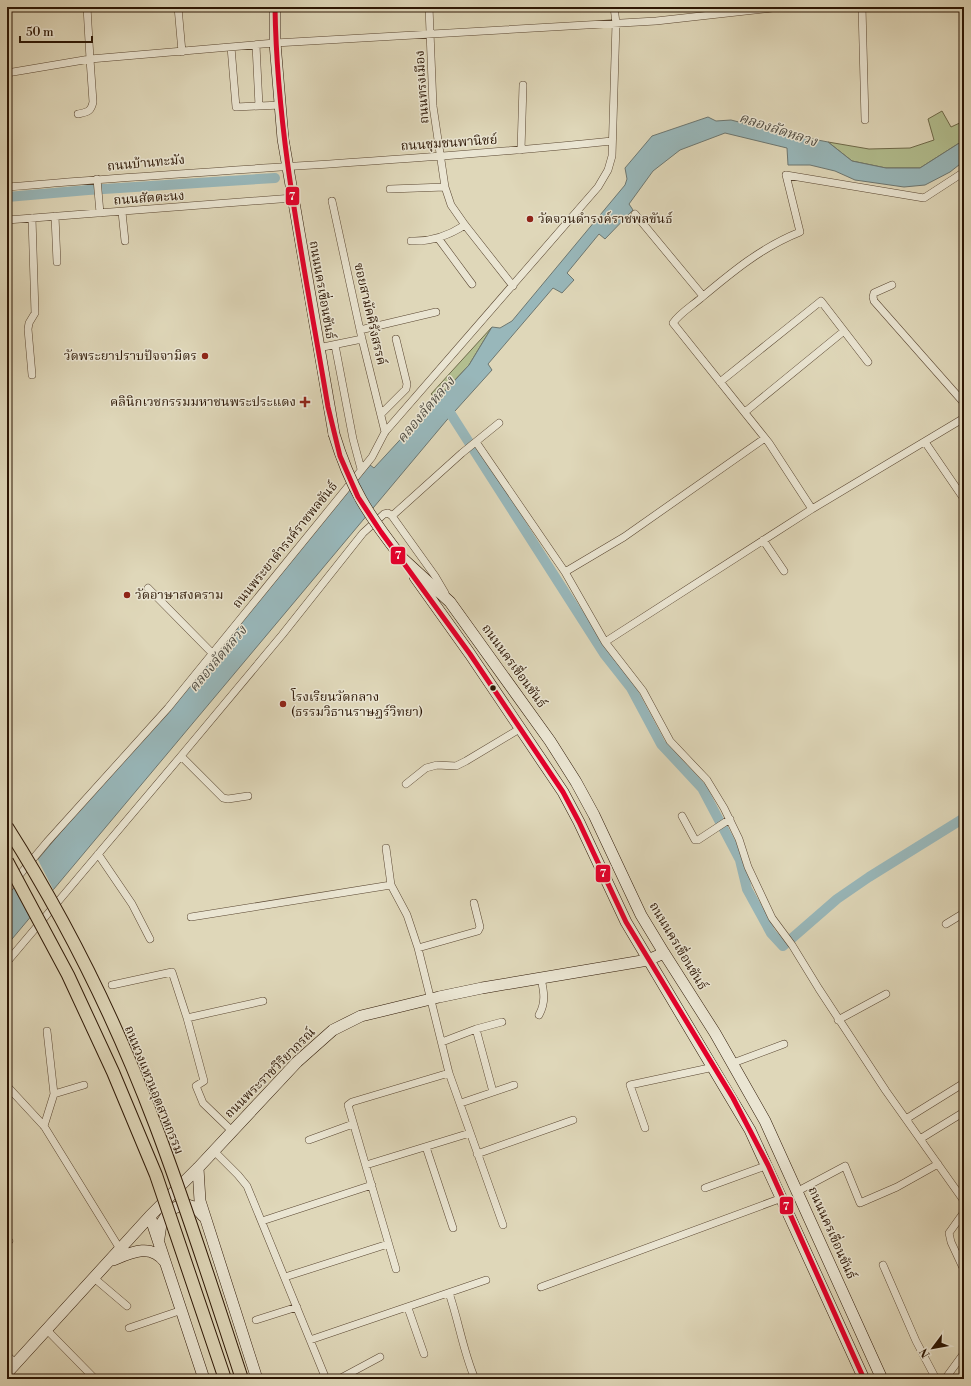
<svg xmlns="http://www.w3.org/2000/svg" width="971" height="1386" font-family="'Libre Bodoni','Noto Serif Thai',serif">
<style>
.green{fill:#b2be8f;stroke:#6f6a4a}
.water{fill:#98b7ba;stroke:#6d7771}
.pier{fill:#dfd7b9}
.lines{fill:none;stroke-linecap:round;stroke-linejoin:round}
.canal{stroke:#98b7ba;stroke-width:10}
.street-casing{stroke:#594631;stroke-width:8}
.secondary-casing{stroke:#2c1604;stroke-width:12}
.street{stroke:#eae5d2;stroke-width:7}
.secondary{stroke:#eae5d2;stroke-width:11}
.secondary-bridge-casing{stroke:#2c1604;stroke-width:12;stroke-linecap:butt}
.primary-bridge-casing{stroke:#2c1604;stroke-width:14;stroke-linecap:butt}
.secondary-bridge{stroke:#eae5d2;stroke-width:11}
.primary-bridge{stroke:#dfd7b9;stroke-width:12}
.bus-1-casing{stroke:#eae5d2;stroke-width:8}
.bus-1{stroke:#e4002b;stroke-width:5}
.poi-dot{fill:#8f2418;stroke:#eae5d2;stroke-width:1.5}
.bus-dot{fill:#2c1604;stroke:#eae5d2;stroke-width:1.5}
.labels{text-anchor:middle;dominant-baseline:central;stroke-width:3;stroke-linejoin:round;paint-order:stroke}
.street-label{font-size:13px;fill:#2c1604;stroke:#eae5d2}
.poi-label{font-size:13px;fill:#2c1604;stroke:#eae5d2;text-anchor:start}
.water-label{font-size:14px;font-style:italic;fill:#524e44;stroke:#eae5d2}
.line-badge{stroke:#eae5d2;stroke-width:1.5}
.badge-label{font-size:11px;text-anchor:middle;font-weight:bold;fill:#fff}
</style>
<rect width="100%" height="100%" fill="#dfd7b9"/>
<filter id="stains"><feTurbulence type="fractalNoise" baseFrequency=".005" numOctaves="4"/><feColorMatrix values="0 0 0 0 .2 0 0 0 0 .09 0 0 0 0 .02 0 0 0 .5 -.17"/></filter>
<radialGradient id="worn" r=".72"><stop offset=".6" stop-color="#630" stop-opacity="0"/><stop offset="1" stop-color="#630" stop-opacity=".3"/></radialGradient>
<!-- green -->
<path class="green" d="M942,111L951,127L964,121V140L920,168H886L852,161L828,142L869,149L910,148L934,140L928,119Z
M492,327L469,365L437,399L431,394Z"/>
<!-- water -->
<path class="water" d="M708,117L716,121L731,120L782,133L828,142L852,161L886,168H920L964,140V161L950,172L925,185L904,187L855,180L835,171L810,165H788L787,148L725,133L680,150L653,171L629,204L633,210L605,239L599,234L567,273L574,280L562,293L553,288L488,364L492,370L446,421L7,945V896L370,465L374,468L469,365L492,327L500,328L512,321L625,185L627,179L625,168L652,136Z"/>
<!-- pier -->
<path class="pier" d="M37,858L54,891L31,919L13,886Z"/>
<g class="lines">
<!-- canal -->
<path class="canal" d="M7,197L88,190L275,178
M447,408L605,655L631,688L661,744L702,788L740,860L747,889L771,933L783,946L837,899L869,877L964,818"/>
<defs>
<path id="street" d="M87,7L90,59L275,43L656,21L781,7
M178,7L182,52
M429,7L433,106L445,187L451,205L465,225L513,286
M862,7L865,120
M256,45L259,106
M231,47L236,107L281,105
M7,73L90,59L93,102C91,112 87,112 78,114
M521,150L523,85
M97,179L100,213
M7,187C209,169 411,162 612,141
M390,189L445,187
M332,201L362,339L385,432
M122,212L125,241
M635,214L703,296
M55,216L57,262
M7,220L293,198
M438,238L472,284
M411,241C431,242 448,236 465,225
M892,285L874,293L873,297L874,301L964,403
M360,330L436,312
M335,345L353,439L361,469
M318,348L362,339
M32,375L28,329L29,323L35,313L32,218
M720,382L821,301L868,362
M745,412L844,331
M381,414L406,389L407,384L396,339
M476,442L565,572L605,642L643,691L670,741L707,780L724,808L739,839L748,867L772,918L792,945L819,989L886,1091L964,1201
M925,442L964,499
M812,509L769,443L673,323C680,313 692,306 701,298C732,272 762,247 800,232L786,175L924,198L964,172
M392,516L462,453L499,423
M763,540L784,571
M565,572L624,537L765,438
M148,588L212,653
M605,642L812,509L964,418
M181,756L223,798L228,799L248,796
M406,784L426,768L437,765L456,766L466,761L521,728
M682,816L695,840H698L730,819
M386,848L391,885L407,915L418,948L449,1073L503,1225
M98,854L132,904L150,939
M7,890L47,842L168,708L372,457L385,432L598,187L608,170L612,156L616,23L614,7
M191,917L391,885
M946,924L964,913
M418,948L478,931L480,927L474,903
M7,962L181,756L282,635L363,533L384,514L388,513L392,516L435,576L445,593
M112,985L172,972L187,1018L204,1081L196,1086L203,1103L232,1131
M539,1015C546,1002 544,992 541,978
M187,1018L263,1001
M838,1020L886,994
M476,1029L493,1092
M47,1031L54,1094
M442,1042L476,1029L502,1022
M733,1063L784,1044
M7,1086L44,1126L120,1249
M461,1103L514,1085
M906,1119L964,1083
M44,1126L54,1094L84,1085
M645,1128L630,1085L714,1067
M920,1139L964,1112
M309,1140L353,1124
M426,1147L453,1228
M214,1151L238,1175L247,1186L326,1379
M477,1154L573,1120
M366,1165L470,1133
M705,1188L768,1165
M798,1191L845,1166L860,1203L897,1187L938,1164
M964,1212L949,1233L951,1242L964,1270
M262,1221L372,1185
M7,1243L9,1241
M883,1265L916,1341L936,1379
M396,1269L348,1105L352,1102L449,1073
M285,1277L388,1244
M94,1278L127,1306
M541,1287L782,1198
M449,1293C459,1322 463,1351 475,1379
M408,1308L424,1354
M256,1320L297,1307
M129,1328L182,1310
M46,1329L95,1379
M310,1340L486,1280
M7,1355L15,1363
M339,1379L380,1357
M945,1379L964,1353"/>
<path id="secondary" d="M275,7V43L283,139L334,434
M402,558L450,602L550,741L576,782L594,815L641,915L664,953L715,1033L765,1121L882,1379
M415,577L470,654L563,792L579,822L626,922L750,1130L864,1379
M198,1168L200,1201L257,1379
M150,1216L204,1379
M159,1238L161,1224L170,1210C185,1202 193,1203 203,1216
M113,1260C132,1252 151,1243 165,1262
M7,1373L150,1216L198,1168L297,1062L333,1030L361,1016L439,997L482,988L648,960L664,953"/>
</defs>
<!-- street casing -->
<use href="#street" class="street-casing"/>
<!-- secondary casing -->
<use href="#secondary" class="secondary-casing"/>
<!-- street -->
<use href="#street" class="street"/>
<!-- secondary -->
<use href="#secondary" class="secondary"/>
<defs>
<path id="secondary-bridge" d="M334,434C350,487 368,515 402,558"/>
<path id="primary-bridge" d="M7,827C66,920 116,1021 155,1124C187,1208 214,1294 242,1379
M7,861L68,975L113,1072L156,1175L225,1379"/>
</defs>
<!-- secondary-bridge casing -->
<use href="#secondary-bridge" class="secondary-bridge-casing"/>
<!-- primary-bridge casing -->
<use href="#primary-bridge" class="primary-bridge-casing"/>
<!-- secondary-bridge -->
<use href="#secondary-bridge" class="secondary-bridge"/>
<!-- primary-bridge -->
<use href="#primary-bridge" class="primary-bridge"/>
<defs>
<path id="bus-1" d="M275,7C277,142 306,274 328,407L340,456L358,497L381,532L470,654L563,792L579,822L626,922L733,1098L768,1165L864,1379"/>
</defs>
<!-- bus-1 casing -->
<use href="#bus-1" class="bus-1-casing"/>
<!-- bus-1 -->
<use href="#bus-1" class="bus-1"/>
</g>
<!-- markers -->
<g class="poi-dot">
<circle cx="530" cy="219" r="4"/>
<circle cx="205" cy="356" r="4"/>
<path d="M303 396h4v4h4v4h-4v4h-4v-4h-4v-4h4z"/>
<circle cx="127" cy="595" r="4"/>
<circle cx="283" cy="704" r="4"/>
</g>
<circle class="bus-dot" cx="493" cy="688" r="3.5"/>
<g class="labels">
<!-- street labels -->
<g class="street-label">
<text transform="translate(422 87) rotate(-94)">ถนนทรงเมือง</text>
<text transform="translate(449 143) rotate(-4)">ถนนชุมชนพานิชย์</text>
<text transform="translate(146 163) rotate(-5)">ถนนบ้านทะมัง</text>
<text transform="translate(149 198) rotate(-4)">ถนนสัตตะนง</text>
<text transform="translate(322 290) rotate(80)">ถนนนครเขื่อนขันธ์</text>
<text transform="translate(370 314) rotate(77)">ซอยสามัคคีรังสรรค์</text>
<text transform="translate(285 545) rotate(-51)">ถนนพระยาดำรงค์ราชพลขันธ์</text>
<text transform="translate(514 666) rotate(54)">ถนนนครเขื่อนขันธ์</text>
<text transform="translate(678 946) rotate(59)">ถนนนครเขื่อนขันธ์</text>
<text transform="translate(270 1073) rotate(-45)">ถนนพระราชวิริยาภรณ์</text>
<text transform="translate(154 1090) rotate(68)">ถนนวงแหวนอุตสาหกรรม</text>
<text transform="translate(832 1233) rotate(66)">ถนนนครเขื่อนขันธ์</text>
</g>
<!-- poi labels -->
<g class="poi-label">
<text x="538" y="219">วัดจวนดำรงค์ราชพลขันธ์</text>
<text x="197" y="356" text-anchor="end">วัดพระยาปราบปัจจามิตร</text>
<text x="296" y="402" text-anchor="end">คลินิกเวชกรรมมหาชนพระประแดง</text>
<text x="135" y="595">วัดอาษาสงคราม</text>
<text x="291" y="697">โรงเรียนวัดกลาง<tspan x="291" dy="15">(ธรรมวิธานราษฎร์วิทยา)</tspan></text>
</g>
<!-- water labels -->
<g class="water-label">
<text transform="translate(778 130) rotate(18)">คลองลัดหลวง</text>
<text transform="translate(426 410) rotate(-50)">คลองลัดหลวง</text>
<text transform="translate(218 659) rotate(-50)">คลองลัดหลวง</text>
</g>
</g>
<g class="line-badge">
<rect x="285" y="186" width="15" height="20" rx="4" fill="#e4002b"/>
<rect x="390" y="546" width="16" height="19" rx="4" fill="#e4002b"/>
<rect x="595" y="864" width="16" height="19" rx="4" fill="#e4002b"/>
<rect x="779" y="1196" width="15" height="19" rx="4" fill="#e4002b"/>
</g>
<g class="badge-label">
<text x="292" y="200">7</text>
<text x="398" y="559">7</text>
<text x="603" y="877">7</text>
<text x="786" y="1210">7</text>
</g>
<!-- margin -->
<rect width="971" height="1386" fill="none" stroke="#dfd7b9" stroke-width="24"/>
<rect x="8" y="8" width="955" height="1370" fill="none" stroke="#2c1604" stroke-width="2"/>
<rect x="12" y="12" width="947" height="1362" fill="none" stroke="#2c1604"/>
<!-- north arrow -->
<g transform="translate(933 1348) rotate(238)" stroke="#eae5d2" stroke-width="3" paint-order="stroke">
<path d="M0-3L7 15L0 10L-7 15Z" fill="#2c1604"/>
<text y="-6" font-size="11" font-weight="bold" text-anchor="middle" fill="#2c1604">N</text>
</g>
<!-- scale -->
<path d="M20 36v6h72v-6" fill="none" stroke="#2c1604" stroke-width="2"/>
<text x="26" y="36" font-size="12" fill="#2c1604" stroke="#eae5d2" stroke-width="3" paint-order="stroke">50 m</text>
<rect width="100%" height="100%" filter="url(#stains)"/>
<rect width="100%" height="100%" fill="url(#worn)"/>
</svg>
